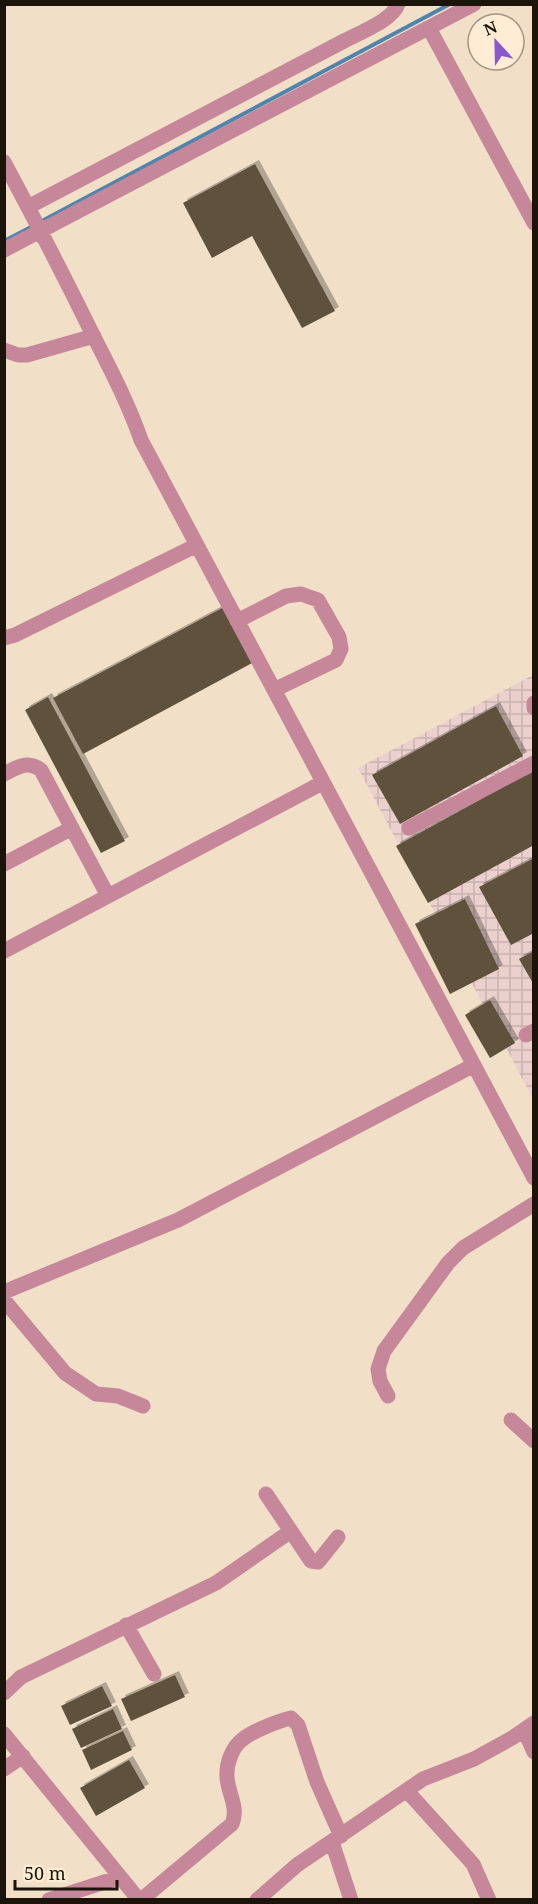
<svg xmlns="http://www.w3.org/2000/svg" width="538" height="1904" font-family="'Noto Serif',serif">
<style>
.industrial{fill:url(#industrial-grid)}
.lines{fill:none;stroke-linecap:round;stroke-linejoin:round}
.stream{stroke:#5184ad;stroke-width:4}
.building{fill:#60513d;filter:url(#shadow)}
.minor{stroke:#c6879a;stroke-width:15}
</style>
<defs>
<pattern id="industrial-grid" width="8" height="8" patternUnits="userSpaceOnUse" patternTransform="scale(1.5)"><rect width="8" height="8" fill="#ebd1cd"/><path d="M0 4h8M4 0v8" fill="none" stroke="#c9b3af"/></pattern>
<filter id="shadow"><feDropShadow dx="4" dy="-4" stdDeviation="0" flood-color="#0004"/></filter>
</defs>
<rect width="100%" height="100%" fill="#f1dfc7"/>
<!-- industrial -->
<path class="industrial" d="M533,675V1099L358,768Z"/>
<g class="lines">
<!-- stream -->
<path class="stream" d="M40,222L450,4
M4,241L33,226"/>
</g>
<!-- building -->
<path class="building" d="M255,164L335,311L302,328L252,236L212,258L183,203Z
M224,607L254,662L83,754L53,698Z
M48,697L125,841L101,853L25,710Z
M496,706L523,756L400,824L372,775Z
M532,771L534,774V845L428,903L396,846Z
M534,858V933L511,945L479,887Z
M465,899L499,969L450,994L415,924Z
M534,951V985L519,959Z
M490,1000L515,1043L490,1058L465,1015Z
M175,1675L185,1697L131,1721L121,1699Z
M102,1686L112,1706L70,1725L61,1706Z
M113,1709L122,1729L81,1748L72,1729Z
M123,1731L132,1750L91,1770L82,1750Z
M129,1760L145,1788L96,1816L80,1788Z"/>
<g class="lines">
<!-- minor -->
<path class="minor" d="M429,28L534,223
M4,162C34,218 63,274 91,331C109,367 128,402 141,440L534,1178
M28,207L344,41C359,33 393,20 398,4
M4,250L474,4
M4,350L18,355H27L94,336
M237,621L286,596L301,594L318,600L339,637L341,649L336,660L274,690
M4,638L15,635L197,545
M534,703V708
M4,774C18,767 27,760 41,770L108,896
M409,828L534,763
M4,864L72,828
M4,951L322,783
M526,1035L534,1031
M4,1292L178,1220L474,1065
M4,1300L65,1373L96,1394L118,1396L143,1406
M388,1396L380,1381L378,1369L384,1351L448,1263L463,1248L534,1204
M511,1420L534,1441
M266,1494L311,1561L318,1562L338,1537
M126,1625L154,1674
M4,1693L21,1677L216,1583L291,1531
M524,1730L534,1752
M4,1734L139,1900
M4,1769L23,1756
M407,1791L473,1864L489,1900
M332,1842L351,1900
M49,1900L120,1877
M141,1900L232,1824C239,1807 228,1794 227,1777C226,1764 232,1747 243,1739C253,1731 278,1721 291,1718L298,1725L317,1782L341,1836
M257,1900L297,1865L423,1779L474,1759L512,1738L534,1723"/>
</g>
<!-- border -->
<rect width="538" height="1904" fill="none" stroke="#1a140b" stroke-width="12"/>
<!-- north arrow -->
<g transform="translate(496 42) rotate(338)"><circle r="28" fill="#feecd4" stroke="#a39684" stroke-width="1.5"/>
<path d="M0-4.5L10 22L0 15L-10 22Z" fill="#8a56ce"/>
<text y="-9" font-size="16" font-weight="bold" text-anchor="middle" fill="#1a140b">N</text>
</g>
<!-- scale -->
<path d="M15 1880v9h102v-9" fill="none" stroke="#1a140b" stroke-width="3"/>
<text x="24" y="1880" font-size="18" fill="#1a140b" stroke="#feecd4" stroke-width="4.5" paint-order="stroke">50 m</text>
</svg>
